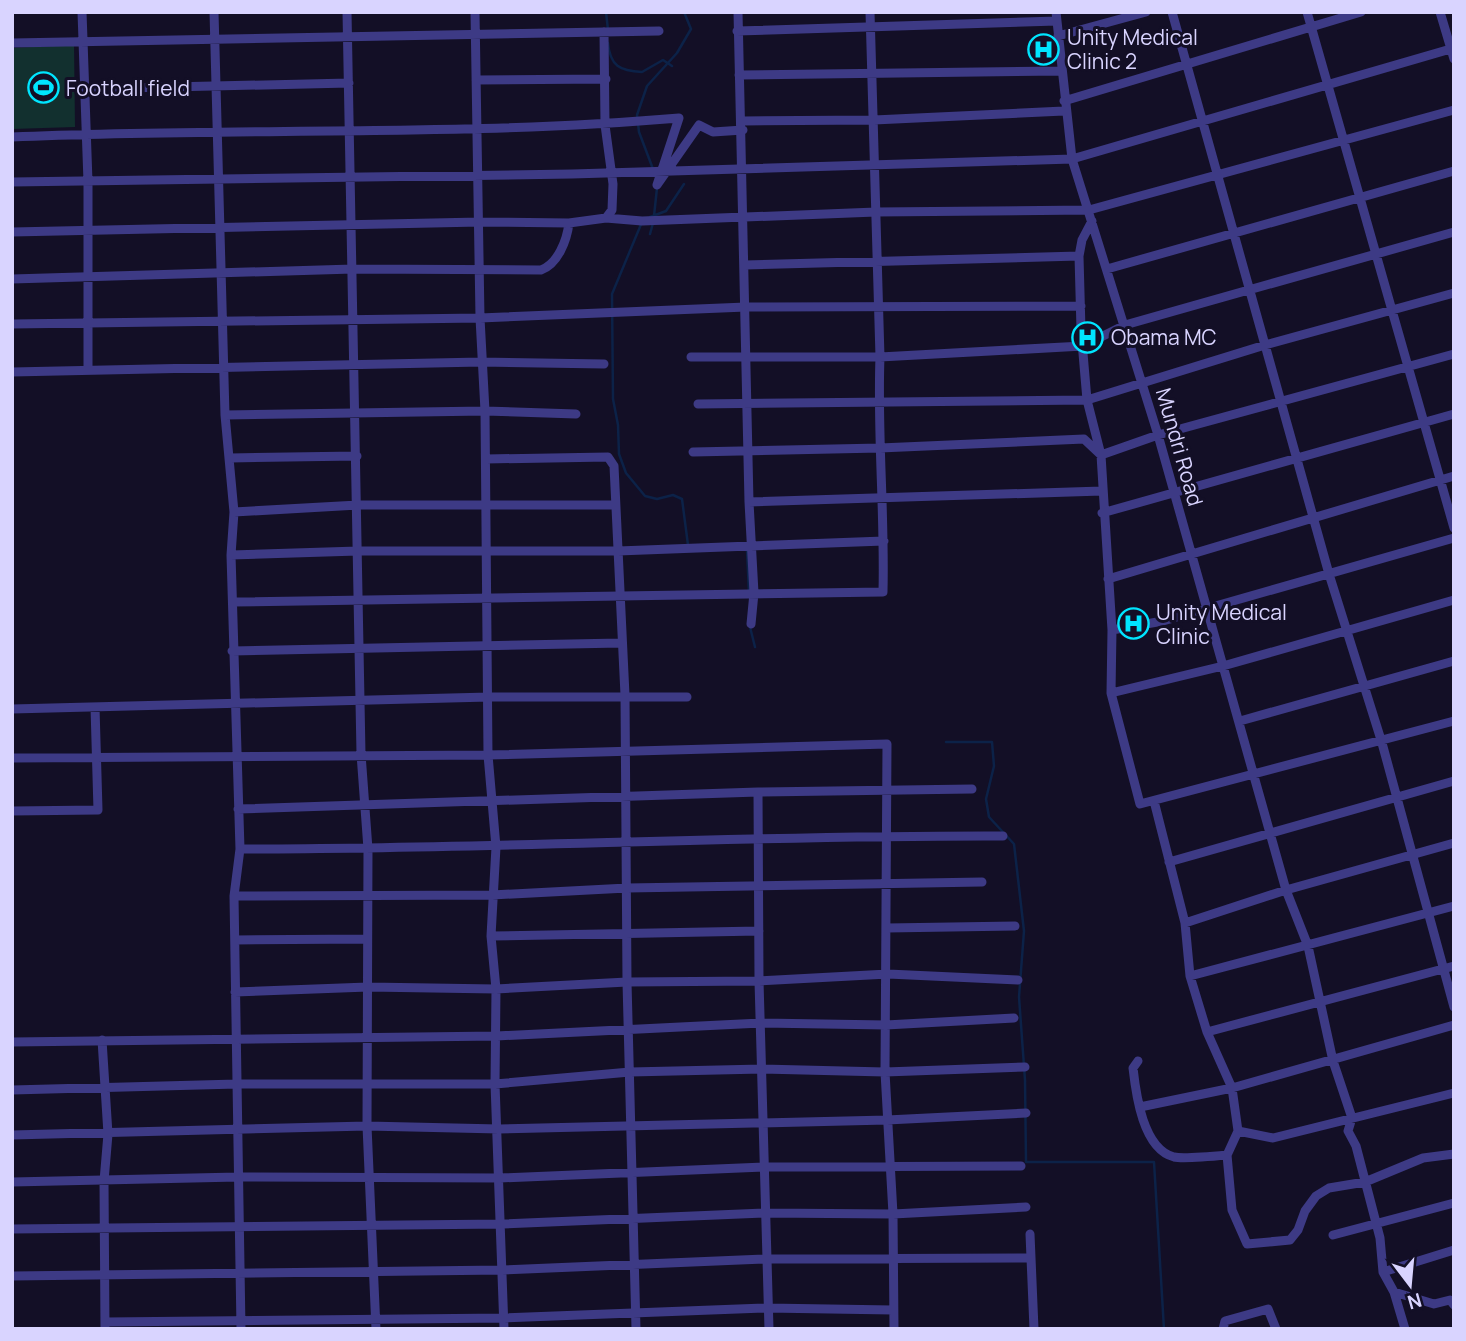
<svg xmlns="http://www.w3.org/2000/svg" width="1466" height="1341" font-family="Manrope,sans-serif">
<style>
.park{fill:#12302f}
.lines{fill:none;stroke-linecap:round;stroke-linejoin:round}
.stream{stroke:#0c2248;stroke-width:2.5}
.street{stroke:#3d3a85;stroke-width:9}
.labels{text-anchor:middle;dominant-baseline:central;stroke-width:6;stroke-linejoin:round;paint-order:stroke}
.poi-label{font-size:21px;fill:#d9d4ff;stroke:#130f26;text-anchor:start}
.street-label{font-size:21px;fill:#d9d4ff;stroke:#130f26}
</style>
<rect width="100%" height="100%" fill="#130f26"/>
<!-- park -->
<path class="park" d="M74,45L75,127L12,129V48Z"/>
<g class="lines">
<!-- stream -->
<path class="stream" d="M606,12L608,30
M608,43C610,66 620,71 642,72L663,60L672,66
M653,169L639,132L637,115L647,86L677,53L691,29L684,12
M654,216L657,188
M650,217L666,211L684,184
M642,222L612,294L613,399L618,425L619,454L626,473L645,496L657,499L673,495L682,499L688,545
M650,234L653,223
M747,550L749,593
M750,627L755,647
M946,742H992L994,766L986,799L989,817L1014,844L1024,931L1019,997L1025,1080L1026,1162H1154L1164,1329"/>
<!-- street -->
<path class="street" d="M82,12L88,182V370
M214,12L225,415L234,512L231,555L240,849L234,896L241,1329
M347,12L361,754L368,849L367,1126L376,1329
M475,12L480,318L485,411L488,755L496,847L491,936L496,989L495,1084L504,1329
M738,12L749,502L754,593L751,624
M1056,12L1072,159L1158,435L1286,890L1308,946L1333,1061L1352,1118L1348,1131L1356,1146L1380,1238L1383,1272L1394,1292L1405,1329
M1172,12L1329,574L1382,743L1454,1007
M1307,12L1454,528
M1440,12L1454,59
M737,31L1057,21
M1058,36L1146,12
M12,43L659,31
M739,75L1061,71
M476,80L606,79
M83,89L349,83
M1064,101L1361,12
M743,121L874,120L1064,111
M12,137C234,127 458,137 679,118L657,185L699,125L713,132L743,130
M12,182L572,174L1072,159L1454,48
M606,218L642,221L876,212L1089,210L1454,110
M1092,221L1082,240L1079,256L1081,330L1087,400L1101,455L1112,630L1111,693L1140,804L1454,721
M12,232L480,222L569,223L606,218L612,210L613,184L605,125L604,32
M745,265L1079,256
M1107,269L1454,171
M12,279L353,269L541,270C558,264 567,240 569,223
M12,324L480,318L746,307L1081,306
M691,357H880L1083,346L1125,325L1454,232
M12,372L481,362L604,364
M698,404L1087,400L1265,345L1454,293
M225,415L485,411L576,414
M693,452L880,448L1084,439L1101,455L1158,435L1454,354
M230,458L357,456
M486,459L608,457L614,466L625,695L627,982L636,1329
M749,502L1102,491
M234,512L358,505H616
M1102,513L1454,414
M231,555L358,551H618L884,541
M1108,579L1454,476
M233,602L883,592C885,513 877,435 880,357L870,12
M1112,630L1163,621L1454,538
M232,651L620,643
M1111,693L1223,666L1454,600
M12,709L489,697H687
M1240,721L1454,661
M12,758L488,755L887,744L885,1072L893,1214L894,1329
M758,792L759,981L769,1329
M1154,801L1185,923L1190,976L1207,1032L1232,1088L1238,1131L1227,1155
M238,809L758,792L972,789
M12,811L98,810L95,707
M240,849C494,849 748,835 1003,836
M1169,862L1454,781
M234,896L492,895L627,888L982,882
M1185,923L1286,890L1454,843
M887,928L1015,926
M491,936L759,931
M235,940L367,939
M1190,976L1454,906
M235,992L368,987L496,989L627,982L759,981L888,974L1018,980
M1207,1032L1454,966
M102,1040L108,1134L104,1181L105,1329
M12,1042L497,1036L761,1023L886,1025L1014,1018
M1138,1061L1133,1068C1136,1095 1143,1149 1174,1157C1183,1159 1216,1156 1227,1155L1232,1210L1247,1244L1290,1240L1298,1230L1305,1211L1316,1196L1329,1188L1365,1182L1423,1158L1454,1154
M12,1090L237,1084H495L630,1072L762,1069L885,1072L1025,1067
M1140,1107L1232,1088L1454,1025
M1238,1131L1273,1138L1454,1093
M12,1135L367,1126L499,1129L887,1120L1026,1113
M12,1182L238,1177L500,1178L764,1167L1021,1166
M12,1229L503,1224L765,1213L893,1214L1026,1207
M1030,1234L1034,1329
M1333,1235L1454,1203
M1383,1272L1454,1250
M12,1276L502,1270L766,1259L1029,1258
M1394,1292L1434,1304L1450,1300L1454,1305
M105,1322L504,1318L767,1308L893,1310
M1223,1329L1225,1321L1268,1309L1276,1329"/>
</g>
<!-- icons -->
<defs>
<symbol id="hospital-ring" viewBox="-11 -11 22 22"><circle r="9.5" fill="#130f26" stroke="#00e5ff" stroke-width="1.5"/><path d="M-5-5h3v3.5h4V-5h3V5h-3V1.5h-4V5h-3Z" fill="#00e5ff"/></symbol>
<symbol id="stadium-ring" viewBox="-11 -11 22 22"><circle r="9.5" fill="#130f26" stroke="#00e5ff" stroke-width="1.5"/><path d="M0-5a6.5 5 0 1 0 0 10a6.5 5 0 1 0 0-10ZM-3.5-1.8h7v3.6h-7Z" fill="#00e5ff"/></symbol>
</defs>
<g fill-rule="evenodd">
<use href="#hospital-ring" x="1026" y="32" width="35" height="35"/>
<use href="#stadium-ring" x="26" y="70" width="35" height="35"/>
<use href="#hospital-ring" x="1070" y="320" width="35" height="35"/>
<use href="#hospital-ring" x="1116" y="606" width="35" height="35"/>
</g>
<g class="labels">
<!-- poi labels -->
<g class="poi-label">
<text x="1067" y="37">Unity Medical<tspan x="1067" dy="24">Clinic 2</tspan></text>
<text x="66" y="88">Football field</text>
<text x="1111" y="337">Obama MC</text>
<text x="1156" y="612">Unity Medical<tspan x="1156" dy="24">Clinic</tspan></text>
</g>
<!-- street labels -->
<g class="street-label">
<text transform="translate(1180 447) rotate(74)">Mundri Road</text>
</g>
</g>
<!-- border -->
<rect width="1466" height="1341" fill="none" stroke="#d9d4ff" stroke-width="28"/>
<!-- north arrow -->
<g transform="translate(1410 1285) rotate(164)" stroke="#130f26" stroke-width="5" paint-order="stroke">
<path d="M0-5L12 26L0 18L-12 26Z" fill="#d9d4ff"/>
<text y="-10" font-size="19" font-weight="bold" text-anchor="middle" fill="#d9d4ff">N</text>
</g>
</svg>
